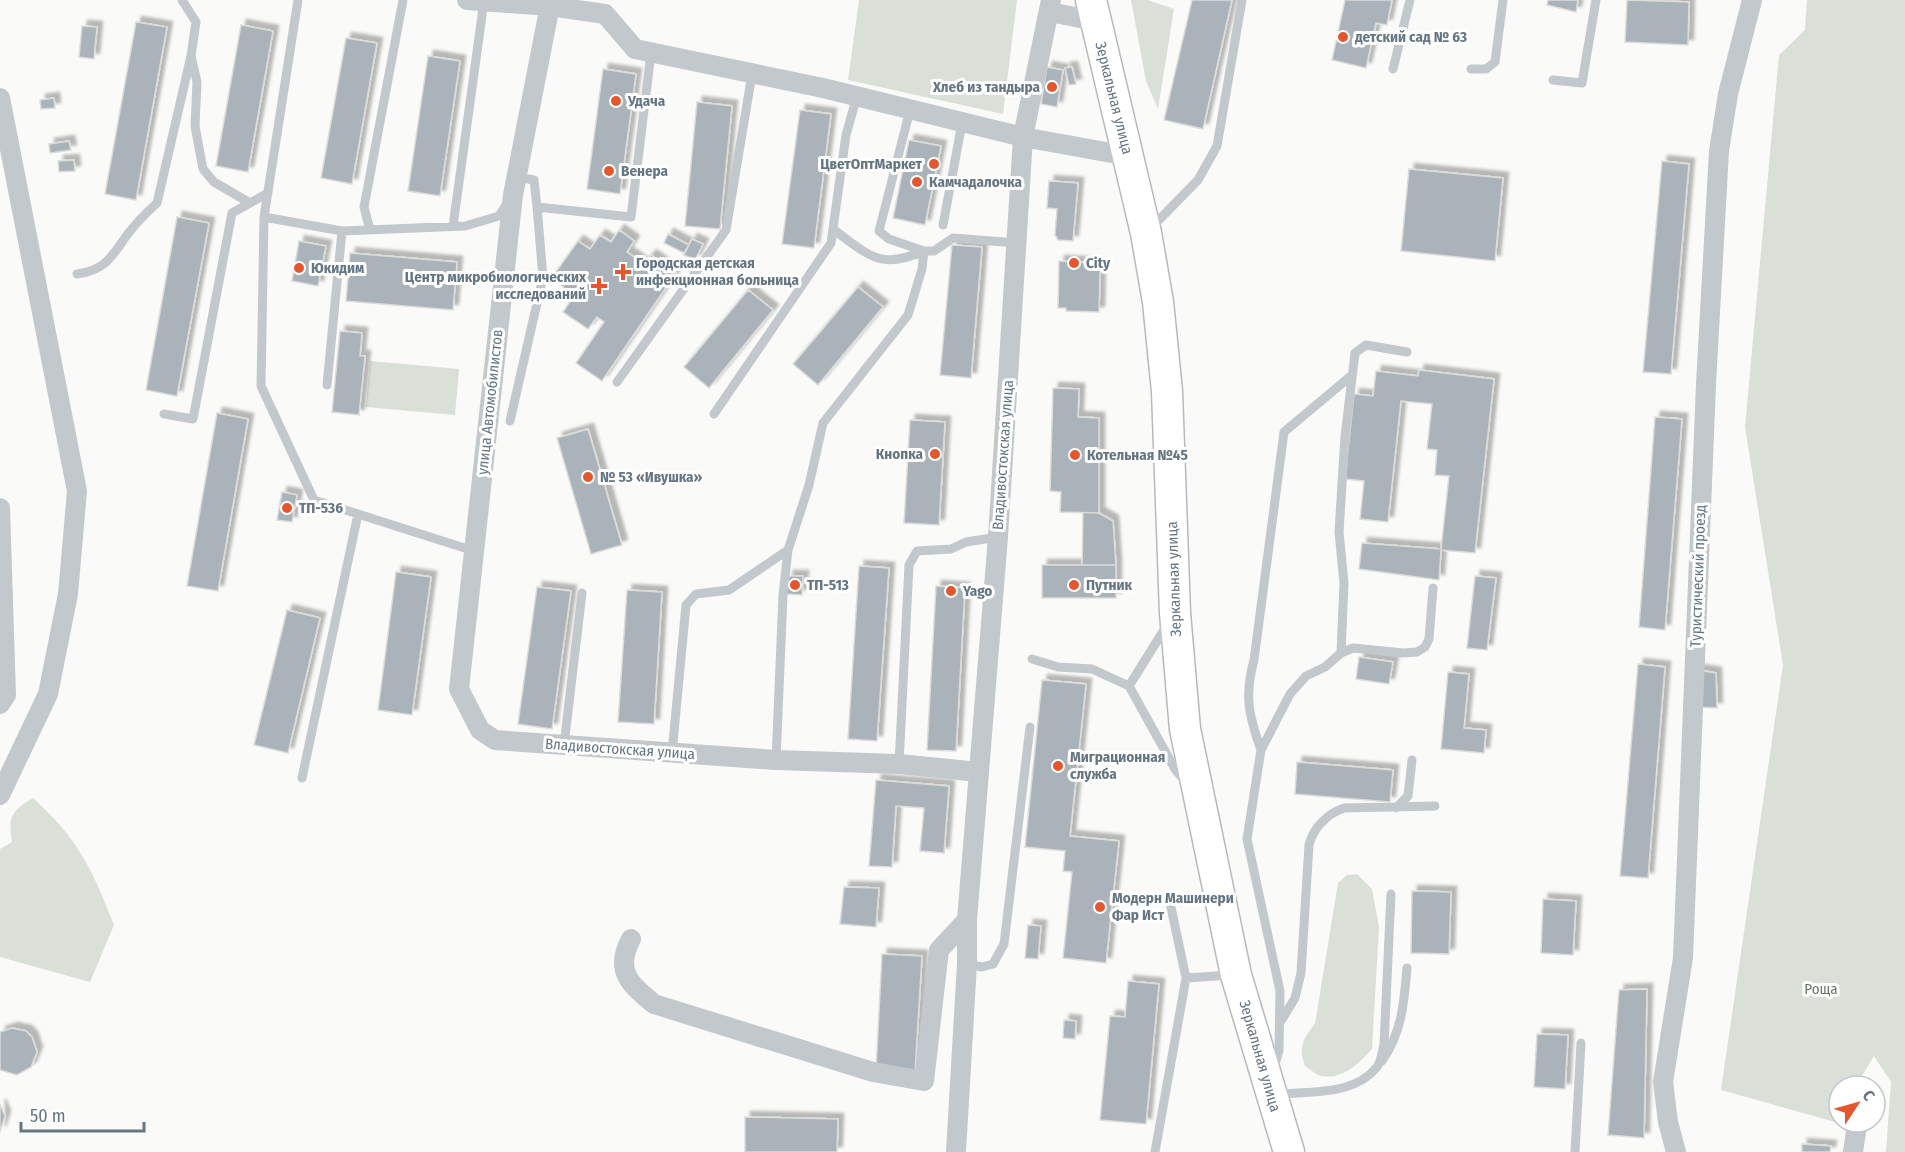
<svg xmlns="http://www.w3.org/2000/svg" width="1905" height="1152" font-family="'Fira Sans Condensed',sans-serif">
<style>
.green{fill:#dadfd7}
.building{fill:#aab3b9;stroke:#dcdcda;stroke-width:1.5;filter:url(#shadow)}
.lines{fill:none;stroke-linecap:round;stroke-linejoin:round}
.primary-casing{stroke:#b5babe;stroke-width:33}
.lane{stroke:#c3c8cc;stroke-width:9}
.street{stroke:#c3c8cc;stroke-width:20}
.primary{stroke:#fff;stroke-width:30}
.poi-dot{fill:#e4572e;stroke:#fff;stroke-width:2}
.labels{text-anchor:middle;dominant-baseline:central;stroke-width:6;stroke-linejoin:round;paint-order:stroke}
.poi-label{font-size:15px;font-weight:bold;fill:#657683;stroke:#fff;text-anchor:start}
.street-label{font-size:15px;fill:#657683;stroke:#fff}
.park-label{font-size:15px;fill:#687a64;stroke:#fff}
</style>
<defs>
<filter id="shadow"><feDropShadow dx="5.5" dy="-5.5" stdDeviation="1.5" flood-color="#0004"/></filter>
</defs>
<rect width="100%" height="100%" fill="#fafaf8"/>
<!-- green -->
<path class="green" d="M859,0H1017L1003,114L848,80Z
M1131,0H1148L1174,9L1158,109L1146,81Z
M1807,0H1905V1152H1886L1891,1082L1874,1056L1856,1086H1839V1115L1835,1122L1721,1090L1783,665L1745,427L1779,55L1805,30Z
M370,361L459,369L455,415L366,407Z
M33,798C79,840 92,869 114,925L90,982L0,957V849L12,842C8,817 11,811 33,798Z
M1357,874L1372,889L1379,927L1372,1049C1360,1063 1342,1080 1322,1076C1316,1075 1310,1069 1305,1066C1298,1048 1303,1038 1315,1024L1338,883L1347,875Z"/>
<!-- building -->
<path class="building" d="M1192,0H1232L1203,129L1164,120Z
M1345,0H1392L1387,25L1376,23L1366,68L1332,60Z
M1548,0H1578L1576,12L1547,5Z
M1627,0L1689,2L1688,45L1625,42Z
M136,22L167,27L136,200L105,194Z
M241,25L273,31L248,172L216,166Z
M82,26L97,27L94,59L79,57Z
M346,38L377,43L352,184L321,178Z
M428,56L460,61L440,196L408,191Z
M1047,67L1063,70L1057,107L1041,104Z
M1072,67L1076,84L1069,85L1065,68Z
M603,69L636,74L620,194L587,189Z
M54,98L55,108L41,109L40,100Z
M697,102L732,106L720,229L685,226Z
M800,110L831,114L814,248L782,244Z
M909,140L941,146L925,225L893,218Z
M69,141L71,150L50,153L49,144Z
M74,160L75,171L59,172L58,161Z
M1662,161L1689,164L1671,374L1643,372Z
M1409,169L1503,178L1495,261L1401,251Z
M1049,181L1078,183L1073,241L1058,240L1055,235L1057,209L1047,208Z
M177,217L209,223L177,396L146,390Z
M619,230L634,241L627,252L644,264L651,255L676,273L602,381L576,363L604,322L597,317L588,329L563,312L571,300L560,293L564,287L551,279L578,241L590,249L600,235L611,242Z
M668,234L689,245L684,253L664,243Z
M692,239L703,244L695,260L684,255Z
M299,241L326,246L318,286L292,281Z
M952,245L982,247L971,378L940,375Z
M350,253L457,262L453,310L346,301Z
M1059,261L1095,263V270H1100L1099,312L1066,311V308H1058Z
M858,287L883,307L818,385L793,364Z
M748,290L773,310L709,388L684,367Z
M340,331L362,333L360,356H365L359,415L332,412Z
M1419,370L1494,379L1475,553L1441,550L1439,580L1359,569L1362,543L1441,549L1449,476L1435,475L1437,450L1427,449L1432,404L1401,401L1388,522L1360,519L1364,481L1345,479L1354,394L1373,396L1376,371L1418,376Z
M1053,388L1079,389L1078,417L1099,418V513L1060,512L1061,492L1050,491Z
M217,413L248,419L218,591L187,586Z
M1655,417L1682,419L1665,630L1639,627Z
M910,420L945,422L939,525L904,523Z
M588,429L622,545L591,554L557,438Z
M282,492L297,495L292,522L277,520Z
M1083,513H1099L1113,521L1116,565H1082Z
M1042,565H1116V598H1042Z
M859,566L889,568L877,741L848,739Z
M396,572L431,577L412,715L378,710Z
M788,576H803L802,595L787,594Z
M1475,576L1496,578L1487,650L1467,648Z
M936,586L965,588L956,751L927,750Z
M537,587L571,591L552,729L518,724Z
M627,590L662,592L654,724L618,722Z
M287,610L320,618L288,753L254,745Z
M1359,657L1393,662L1389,684L1356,679Z
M1638,664L1665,667L1648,878L1620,876Z
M1698,670L1716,673L1717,708L1696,707Z
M1448,672L1469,674L1464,728L1486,730L1484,753L1441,749Z
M1042,680L1086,684L1070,836L1119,841L1106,963L1063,958L1072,872L1063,871L1065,851L1025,847Z
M1297,762L1393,770L1390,802L1295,794Z
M876,780L949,786L944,853L920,851L924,808L896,806L892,867L869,866Z
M844,887L879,888L876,927L840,924Z
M1412,891L1451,892L1449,954L1411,953Z
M1543,899L1576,901L1573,955L1541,953Z
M1028,925L1041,926L1038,959L1025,958Z
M882,954L922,956L915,1072L876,1070Z
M1128,981L1159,984L1146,1124L1100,1120L1110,1016L1125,1017Z
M1647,989L1644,1138L1608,1135L1619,990Z
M1064,1020L1076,1021L1075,1039L1063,1038Z
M12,1028L26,1031L32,1037L37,1052L31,1067L17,1075L0,1070V1032Z
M1537,1034L1568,1035L1565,1089L1534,1087Z
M0,1104L5,1116L0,1132Z
M745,1117L838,1119L837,1152H745Z
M1802,1144L1831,1146L1830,1152H1802Z"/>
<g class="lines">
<defs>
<path id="primary" d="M1091,0L1146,233L1158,302L1167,391L1175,613L1185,729L1236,975L1289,1152"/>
</defs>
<!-- primary casing -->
<use href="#primary" class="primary-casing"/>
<!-- lane -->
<path class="lane" d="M182,0L196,22L191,56L197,82L195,126L203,169L214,182L250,203
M298,0L264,217L261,386L314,500L474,551
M1393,69L1410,0
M1471,69H1486L1495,62L1503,0
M1553,80L1582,83L1596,0
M910,110L879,231L889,239L924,251H934L953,238L1017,243
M516,177L534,180L537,207L631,217L651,53
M264,217L342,231
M943,225L962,123
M453,226L484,1
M1150,229L1198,180L1217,146L1242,0
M370,230L364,207L403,0
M834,230C870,256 880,270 924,251
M77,274C106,270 112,256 127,235C136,223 146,213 157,203L191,56
M617,382L726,230L752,74
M327,385L342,231L465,226L499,216L508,202
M164,414L193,419L232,213L268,193
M714,414L831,243L846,135L857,96
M510,421L543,277L537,207
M1341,653L1344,583L1339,532L1345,436L1355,353L1366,345L1407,352
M1032,659L1058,667L1092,669L1129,686L1175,769L1185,781
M1129,686L1167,625
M564,745L582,593
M1261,750C1249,716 1244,696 1254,660L1284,432L1352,375
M672,753L686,605L696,594L729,590L788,550L809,485L823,423L908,315L922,269L924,251
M776,760L783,595L788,550
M899,764L909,565L917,551L951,549L966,542L998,537
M302,778L358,514
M1396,808L1408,796L1412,760
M1169,898L1186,978L1231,975
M967,964L982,967L993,964L1004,944L1030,727
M1281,1021L1295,998L1301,973L1309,845C1313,828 1327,814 1344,808L1435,806
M1382,1061C1402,1032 1404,1003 1407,968
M1274,1068L1279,1050L1280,991L1247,839L1261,750L1290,694L1306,676L1325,667L1341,653L1353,648L1403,653L1417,652L1425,647L1429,639L1433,588
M1276,1095C1309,1090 1353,1097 1377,1067C1381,1062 1382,1052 1384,1045L1391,894
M1155,1152L1186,978
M1575,1152L1581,1043"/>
<!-- street -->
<path class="street" d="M467,0L550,6L605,14L635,49L823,88L1023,137L1128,156
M551,0L513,195L459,689L480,730L495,740L776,760L899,764L979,772
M1050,12L1095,21
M0,98L77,491L68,594L48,694L0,795
M0,508L6,695L0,704
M631,939C614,971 630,984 654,1004L873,1072L924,1081L939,950L967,920
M956,1152L967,964V920L998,537L1023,137L1051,0
M1676,1152L1668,1122L1663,1082L1683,958L1706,384L1719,151L1728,94L1752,0
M1853,1152L1856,1132"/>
<!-- primary -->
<use href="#primary" class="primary"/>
</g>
<!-- markers -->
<g class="poi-dot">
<circle cx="1343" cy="37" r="6"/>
<circle cx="1052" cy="87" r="6"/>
<circle cx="616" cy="101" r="6"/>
<circle cx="934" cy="164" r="6"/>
<circle cx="609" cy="171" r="6"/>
<circle cx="917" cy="182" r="6"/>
<circle cx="1074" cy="263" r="6"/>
<circle cx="299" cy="268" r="6"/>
<path d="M620 263h6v6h6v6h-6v6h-6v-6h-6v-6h6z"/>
<path d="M596 277h6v6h6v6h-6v6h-6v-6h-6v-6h6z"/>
<circle cx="935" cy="454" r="6"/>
<circle cx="1075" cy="455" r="6"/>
<circle cx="588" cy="477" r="6"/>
<circle cx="287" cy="508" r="6"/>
<circle cx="795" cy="585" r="6"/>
<circle cx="1074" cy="585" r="6"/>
<circle cx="951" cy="591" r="6"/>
<circle cx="1058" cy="766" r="6"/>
<circle cx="1100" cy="907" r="6"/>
</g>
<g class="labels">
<!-- poi labels -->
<g class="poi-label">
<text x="1355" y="37">детский сад № 63</text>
<text x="1040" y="87" text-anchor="end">Хлеб из тандыра</text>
<text x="628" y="101">Удача</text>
<text x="922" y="164" text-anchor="end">ЦветОптМаркет</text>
<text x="621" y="171">Венера</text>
<text x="929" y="182">Камчадалочка</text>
<text x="636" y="263">Городская детская<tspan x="636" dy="17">инфекционная больница</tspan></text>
<text x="1086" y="263">City</text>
<text x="311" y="268">Юкидим</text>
<text x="586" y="277" text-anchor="end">Центр микробиологических<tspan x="586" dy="17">исследований</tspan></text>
<text x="923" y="454" text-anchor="end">Кнопка</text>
<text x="1087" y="455">Котельная №45</text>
<text x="600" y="477">№ 53 «Ивушка»</text>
<text x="299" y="508">ТП-536</text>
<text x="807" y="585">ТП-513</text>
<text x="1086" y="585">Путник</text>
<text x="963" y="591">Yago</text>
<text x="1070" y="757">Миграционная<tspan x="1070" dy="17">служба</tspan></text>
<text x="1112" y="898">Модерн Машинери<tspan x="1112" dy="17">Фар Ист</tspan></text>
</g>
<!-- street labels -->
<g class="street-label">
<text transform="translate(1114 98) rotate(76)">Зеркальная улица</text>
<text transform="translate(490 402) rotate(-84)">улица Автомобилистов</text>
<text transform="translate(1003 455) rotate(-86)">Владивостокская улица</text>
<text transform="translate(1698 576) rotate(-88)">Туристический проезд</text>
<text transform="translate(1174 579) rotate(-92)">Зеркальная улица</text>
<text transform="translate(620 749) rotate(4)">Владивостокская улица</text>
<text transform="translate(1260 1056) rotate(74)">Зеркальная улица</text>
</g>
<!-- park labels -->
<g class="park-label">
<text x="1821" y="989">Роща</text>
</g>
</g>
<!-- north arrow -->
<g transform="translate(1857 1104) rotate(54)"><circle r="28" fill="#ffffff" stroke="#c1c8cd" stroke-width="1.5"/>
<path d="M0-4.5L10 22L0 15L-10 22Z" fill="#e4572e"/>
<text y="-9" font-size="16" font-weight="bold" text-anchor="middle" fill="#657683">С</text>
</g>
<!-- scale -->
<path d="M21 1122v9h123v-9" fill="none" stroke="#657683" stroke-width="3"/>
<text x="30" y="1122" font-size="18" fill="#657683" stroke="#ffffff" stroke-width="4.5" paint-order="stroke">50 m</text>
</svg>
